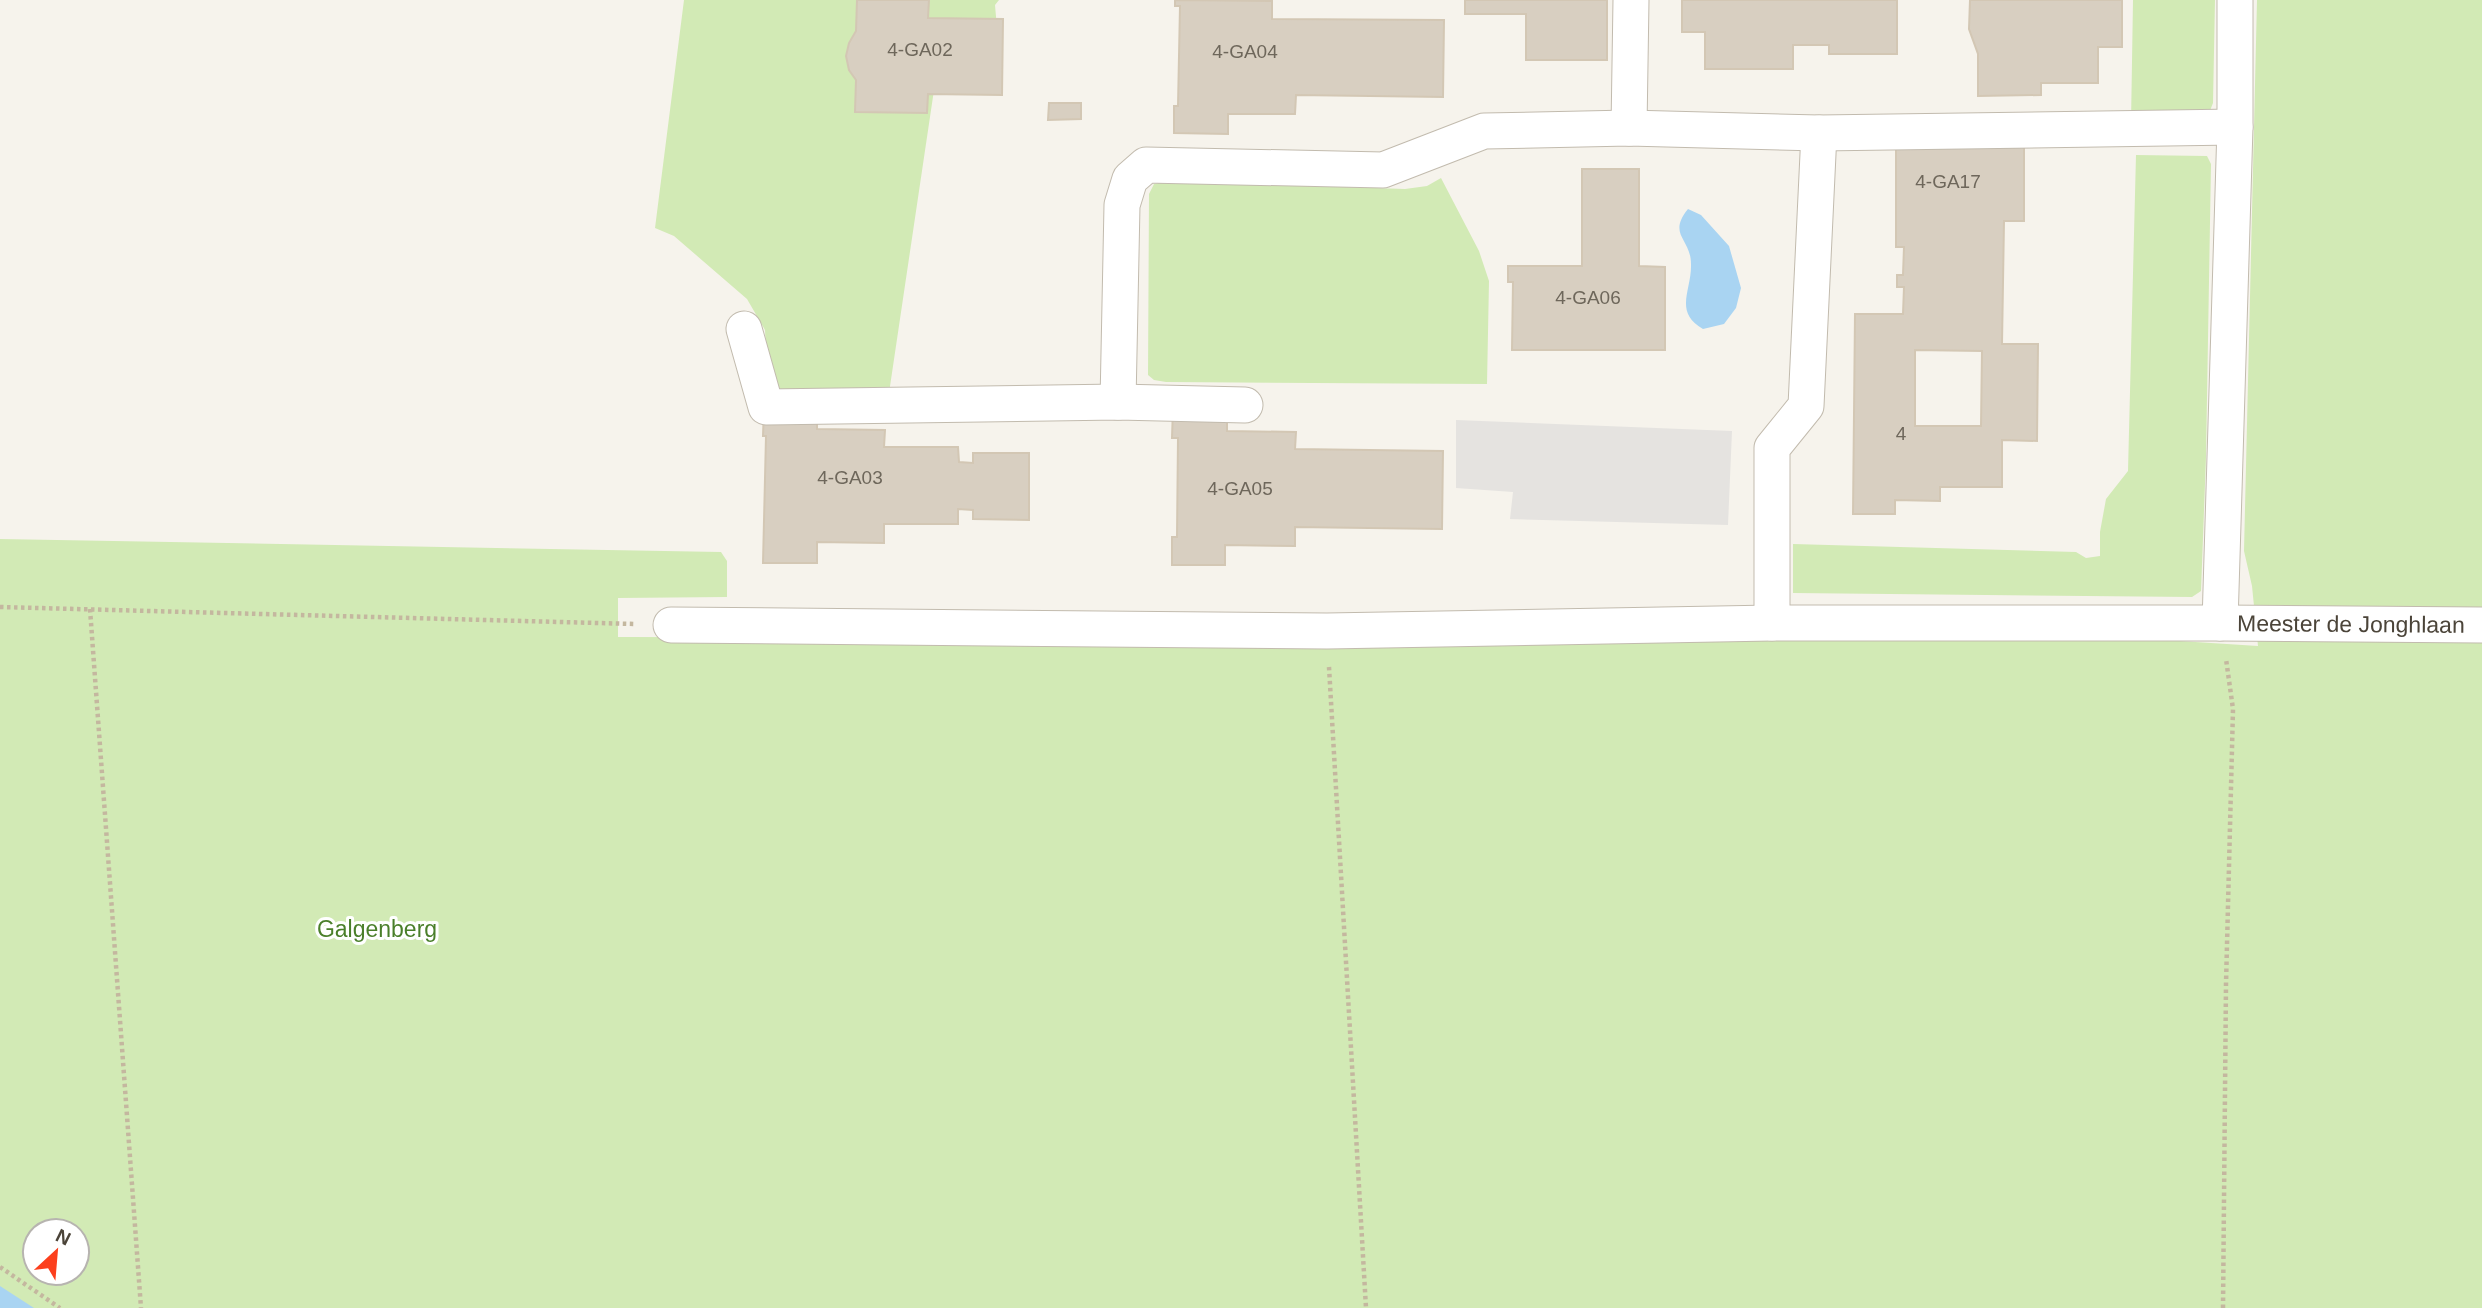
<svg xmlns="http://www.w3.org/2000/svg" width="2482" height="1308" font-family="Helvetica,sans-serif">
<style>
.green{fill:#d2eab5;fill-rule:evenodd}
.parking{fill:#e5e3e0}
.water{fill:#a9d4f2}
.building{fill:#d8cfc1;stroke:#d3c7b4;stroke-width:2;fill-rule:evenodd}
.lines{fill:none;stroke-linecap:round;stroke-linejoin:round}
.minor-casing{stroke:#c2bbae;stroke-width:37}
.path{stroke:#c4b79f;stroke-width:4.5;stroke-dasharray:3.5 3.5;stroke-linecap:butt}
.minor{stroke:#fff;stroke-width:35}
.labels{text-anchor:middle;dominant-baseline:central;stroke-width:6;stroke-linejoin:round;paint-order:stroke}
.number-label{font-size:19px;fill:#6e675b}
.street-label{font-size:23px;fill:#4b4439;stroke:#fff}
.park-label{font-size:23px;fill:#4a7f2a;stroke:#fff}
</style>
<rect width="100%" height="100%" fill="#f6f3ec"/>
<!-- green -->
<path class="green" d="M684,0H999L995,5L1002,86L934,90L889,393H786L768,389L765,330L747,299L674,236L655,228Z
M2133,0H2215L2213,103L2207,118L2131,123Z
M2257,0H2482V1308H0V539L721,552L727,561V597L618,598V637L2164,640L2258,646L2252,586L2244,551ZM35,1231H77V1273H35Z
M2136,155L2207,156L2211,164L2206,457L2201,591L2192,597L1793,593V544L2076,552L2086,558L2100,556V532L2106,499L2128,471Z
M1441,178L1479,251L1489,281L1487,384L1166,382L1154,380L1148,375L1149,194L1154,184L1167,181L1405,189L1427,186Z"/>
<!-- parking -->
<path class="parking" d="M1456,420L1732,431L1728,525L1510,519L1513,492L1456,488Z"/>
<!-- water -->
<path class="water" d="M1688,209L1701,215L1729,246L1741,288L1736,308L1724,324L1703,329C1673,312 1692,290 1691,264C1691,238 1667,235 1688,209Z
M0,1286L34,1308H0Z"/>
<!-- building -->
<path class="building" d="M857,0H929L928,18L1003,19L1002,95L928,94L927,113L855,112L856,80L849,70L846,56L849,43L856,31Z
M1175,0L1272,1V19L1444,20L1443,97L1296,95L1295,114H1228V134L1174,133V106H1178L1180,6H1175Z
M1465,0H1607V60H1526V14H1465Z
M1682,0H1897V54H1829V45H1793V69H1705V32H1682Z
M1970,0H2122V47H2098V83H2041V95L1978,96V54L1969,29Z
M1049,103H1081V119L1048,120Z
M1896,136H2024V221H2004L2002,344H2038L2037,441L2002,440V487H1940V501L1895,500V514H1853L1855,314H1903L1904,287H1897V275H1903L1904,247H1896ZM1915,350L1982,351L1981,426H1915Z
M1582,169H1639V266L1665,267V350H1512L1513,282H1508V266H1582Z
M764,408H817V429L885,430L884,447H958L959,462L973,463V453H1029V520L973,519V510L958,509V524H884V543L817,542V563H763L766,436H763Z
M1173,408L1227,409V431L1296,432L1295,449L1443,451L1442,529L1295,527V546L1225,545V565H1172V537H1177L1178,438H1172Z"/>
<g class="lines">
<defs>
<g id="minor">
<path d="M1629,128L1631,0"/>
<path d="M744,329L766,407L1118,402L1245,405"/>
<path d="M1118,402L1122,205L1130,179L1146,165L1383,170L1484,131L1629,128L1819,133L2235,127"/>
<path d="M1772,623V448L1806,406L1819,133"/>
<path d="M2220,623L2235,127V0"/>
<path id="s1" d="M671,625L1327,631L1772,623H2220L2482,625"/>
</g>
</defs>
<!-- minor casing -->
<use href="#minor" class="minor-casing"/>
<!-- path -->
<path class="path" d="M0,607L635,624
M90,609L141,1308
M1329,667L1366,1308
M0,1267L60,1308
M2223,1308L2226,984L2233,709L2226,659"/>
<!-- minor -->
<use href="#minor" class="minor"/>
</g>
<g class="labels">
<!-- number labels -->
<g class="number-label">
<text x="920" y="49">4-GA02</text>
<text x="1245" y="51">4-GA04</text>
<text x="1948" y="181">4-GA17</text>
<text x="1588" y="297">4-GA06</text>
<text x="1901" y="433">4</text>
<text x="850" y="477">4-GA03</text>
<text x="1240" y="488">4-GA05</text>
</g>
<!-- street labels -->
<g class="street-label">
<text stroke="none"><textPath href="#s1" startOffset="1680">Meester de Jonghlaan</textPath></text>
</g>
<!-- park labels -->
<g class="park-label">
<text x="377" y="929">Galgenberg</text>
</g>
</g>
<!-- north arrow -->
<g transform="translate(56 1252) rotate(26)"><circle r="33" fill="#ffffff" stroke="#b7b4b0" stroke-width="2"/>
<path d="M0-5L12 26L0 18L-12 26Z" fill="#fc3f1d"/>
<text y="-10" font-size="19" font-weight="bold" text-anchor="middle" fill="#4b4439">N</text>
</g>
</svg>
